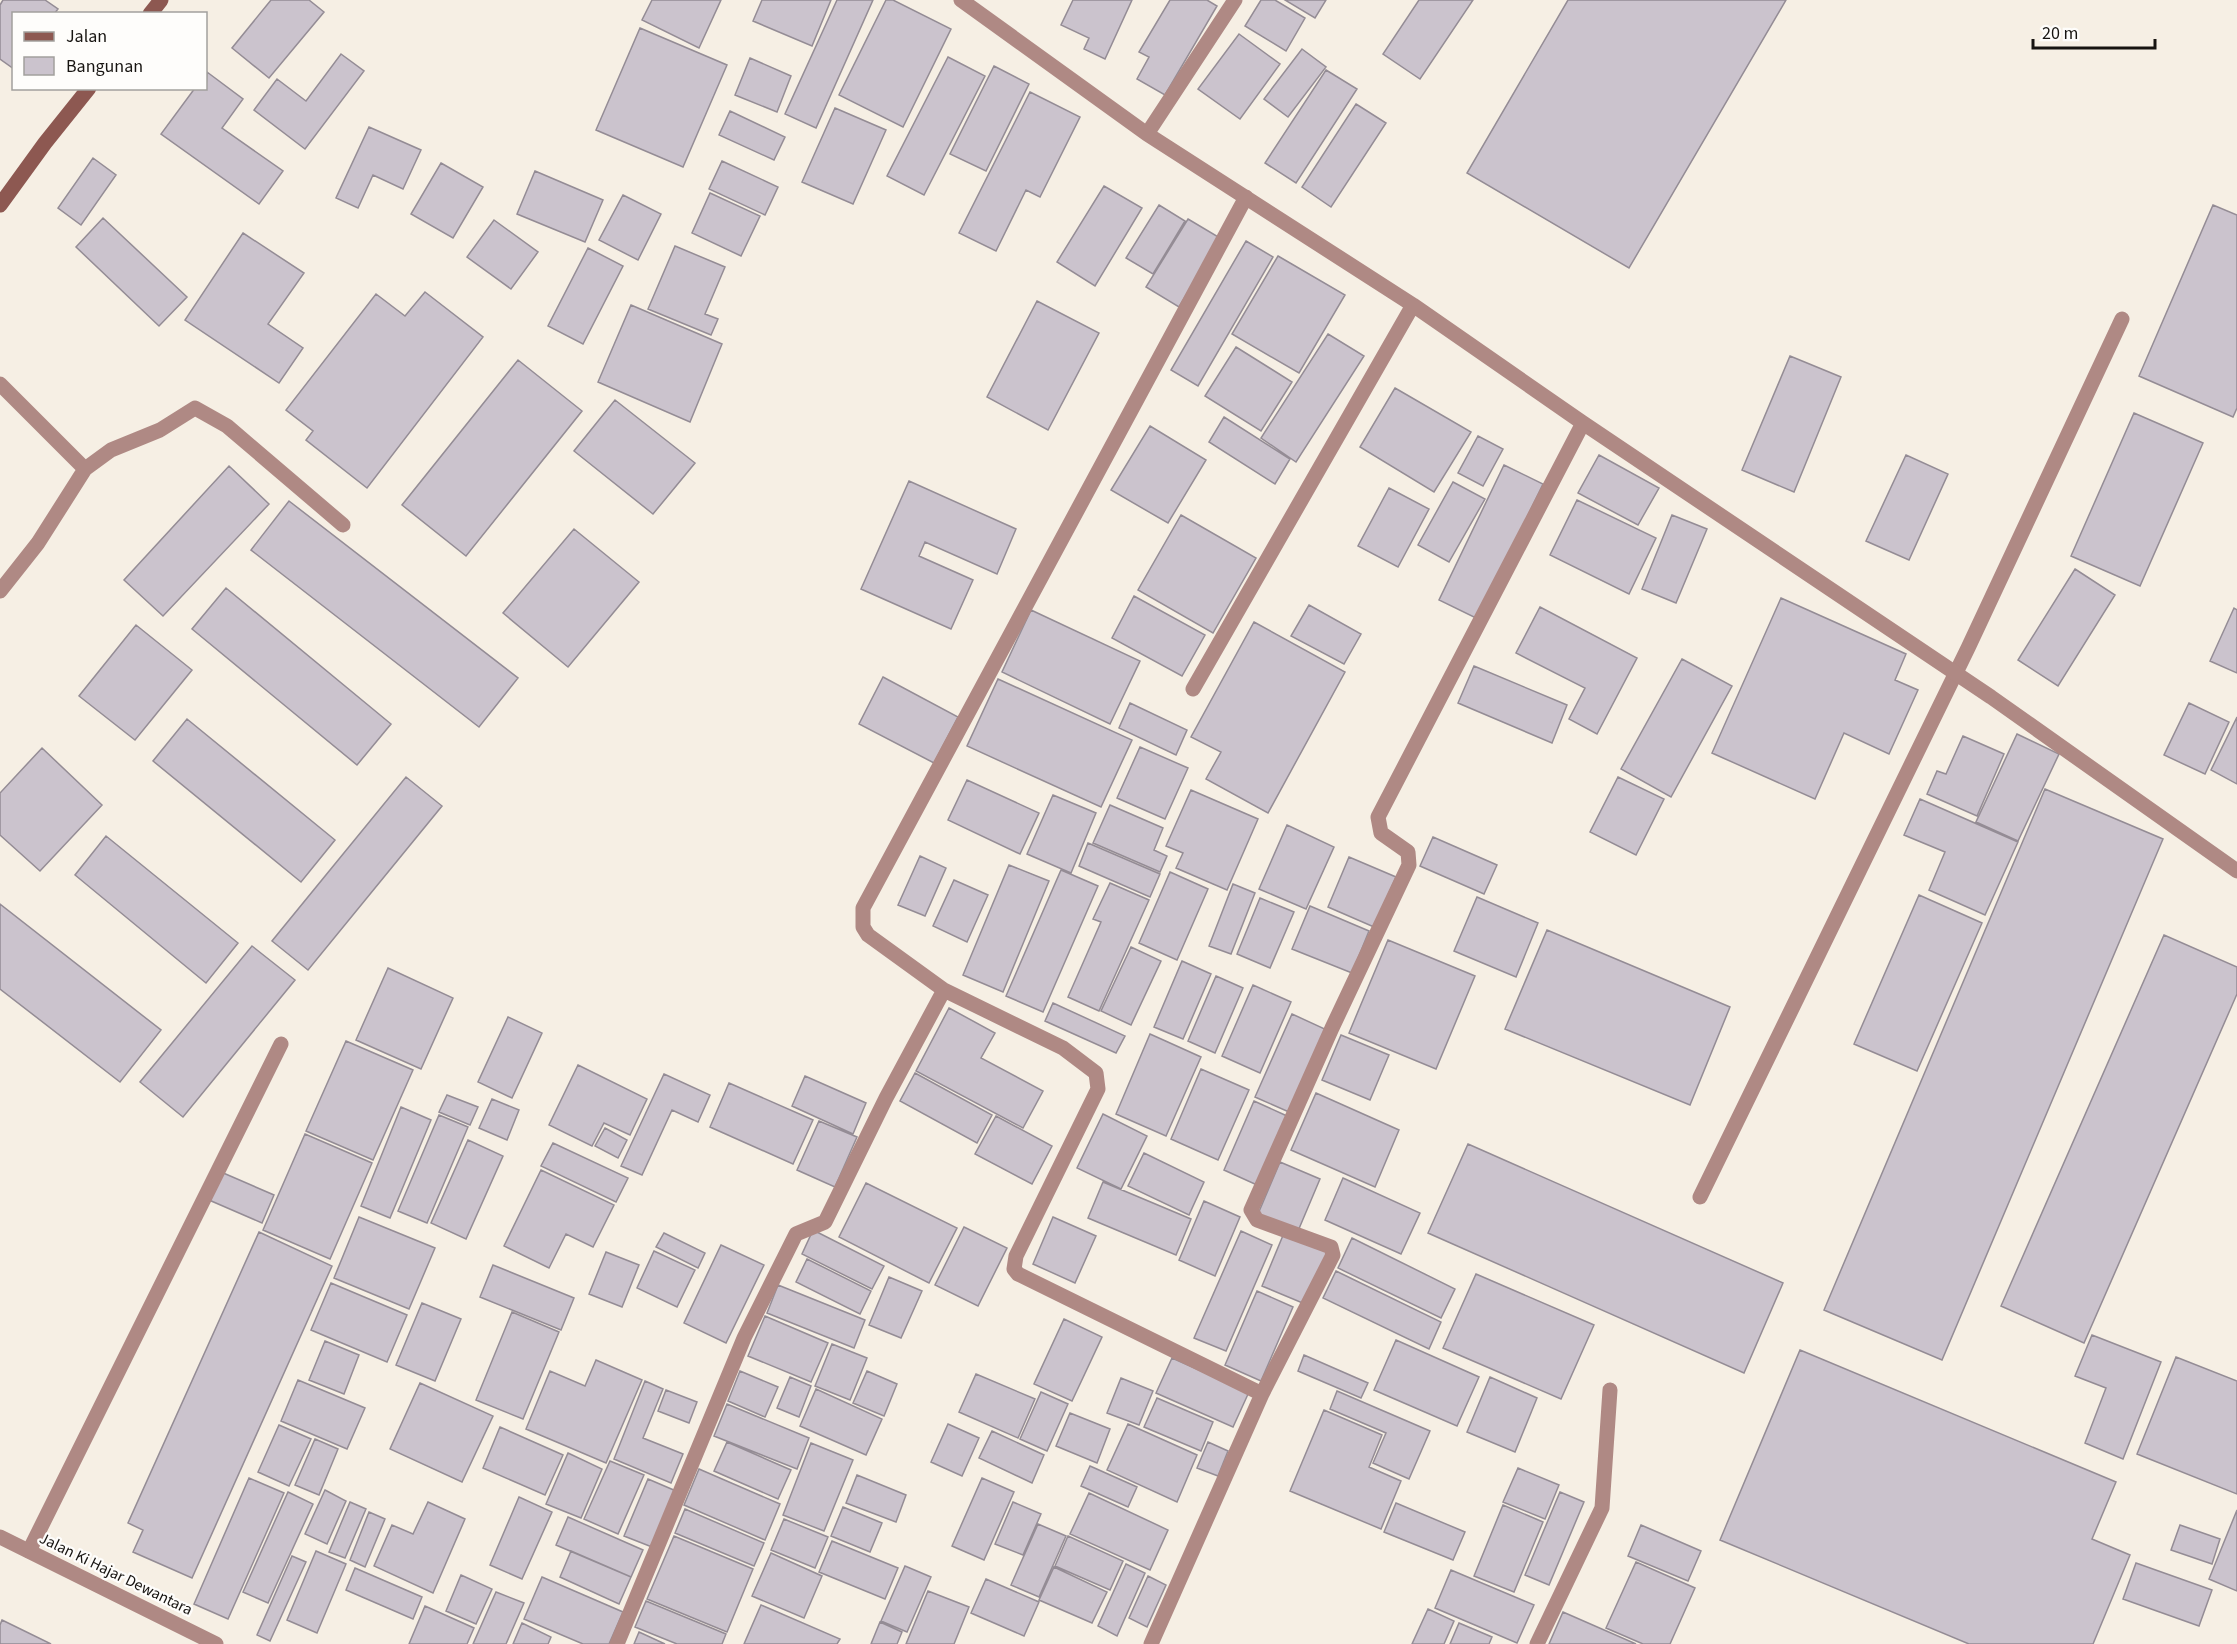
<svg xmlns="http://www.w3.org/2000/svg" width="2237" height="1644" font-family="'Source Sans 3',sans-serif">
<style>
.building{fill:#cbc3cd;stroke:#948c95;stroke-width:1.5}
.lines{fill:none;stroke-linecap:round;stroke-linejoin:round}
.service{stroke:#af8984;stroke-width:15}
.minor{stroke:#af8984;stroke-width:15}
.tertiary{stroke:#af8984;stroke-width:15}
.secondary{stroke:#8d5851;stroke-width:15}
.labels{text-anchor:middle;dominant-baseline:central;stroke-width:4.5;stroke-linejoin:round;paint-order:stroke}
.street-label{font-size:16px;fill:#171411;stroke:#fefdfb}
</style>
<rect width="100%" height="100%" fill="#f6efe4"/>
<!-- building -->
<path class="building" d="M3,0H45L58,9L54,14H14V69L0,59V5Z
M271,0H309L324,12L269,78L232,48Z
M652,0H721L699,48L642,20Z
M762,0H831L812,46L753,21Z
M837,0H873L816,128L785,114Z
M886,0H893L951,29L903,127L839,95Z
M1073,0H1132L1105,59L1084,49L1089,38L1061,25Z
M1170,0H1207L1217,6L1165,95L1137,79L1149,57L1139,52Z
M1261,0H1275L1305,18L1286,51L1245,26Z
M1285,0H1326L1315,18Z
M1419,0H1473L1420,79L1383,54Z
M1568,0H1786L1629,268L1467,173Z
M640,28L727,65L683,167L596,130Z
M1239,34L1280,64L1240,119L1198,89Z
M1302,49L1326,67L1288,117L1264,99Z
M341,54L364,71L305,149L254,110L277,79L306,101Z
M948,57L985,76L924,195L887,176Z
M750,58L791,76L777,112L735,95Z
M994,66L1029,84L986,171L950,154Z
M1326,70L1357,89L1296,183L1265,163Z
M207,72L243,99L222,128L283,171L259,204L161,134L195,88H206Z
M1030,92L1080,117L1040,197L1026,190L996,251L959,233Z
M1356,104L1386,123L1331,207L1302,187Z
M835,108L886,130L853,204L802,182Z
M730,111L785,137L774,160L719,135Z
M369,127L421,150L403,189L373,175L358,208L336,198Z
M93,158L116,175L81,225L58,208Z
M722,161L778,187L765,215L709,189Z
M441,163L483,187L453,238L411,214Z
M535,171L603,200L585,242L517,214Z
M1104,186L1142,208L1095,286L1057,262Z
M710,193L760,216L741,256L692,233Z
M623,195L661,214L638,260L599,240Z
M1159,205L1185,221L1153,274L1126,258Z
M2213,205L2237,215V408L2233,417L2139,376Z
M103,218L187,297L159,326L76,247Z
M1188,219L1220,238L1179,307L1146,287Z
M494,220L538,252L511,289L467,257Z
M243,233L304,273L268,324L303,348L279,383L185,320Z
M1246,241L1273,257L1198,386L1171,370Z
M675,246L725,267L705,314L718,319L711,335L648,309Z
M588,248L623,266L583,344L548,326Z
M1278,256L1345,295L1299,373L1232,334Z
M425,292L483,337L367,488L306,440L313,431L286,410L376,294L405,316Z
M1037,301L1099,333L1048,430L987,397Z
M631,305L722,344L690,422L598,382Z
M1328,334L1364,356L1296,462L1261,438Z
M1236,347L1292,382L1261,431L1205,396Z
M1790,356L1841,377L1794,492L1742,470Z
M518,360L582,411L466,556L402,505Z
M1395,388L1471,432L1434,492L1360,447Z
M615,400L695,463L653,514L574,451Z
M2134,413L2203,443L2140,586L2071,556Z
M1224,417L1290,459L1275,484L1209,442Z
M1150,426L1206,460L1168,523L1111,490Z
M1478,436L1503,449L1483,486L1458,473Z
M1599,455L1659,488L1638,525L1578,493Z
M1906,455L1948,474L1909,560L1866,541Z
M1504,465L1543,484L1478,619L1439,600Z
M229,466L269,504L163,616L124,580Z
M909,481L1016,529L997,574L925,542L919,556L973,580L951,629L861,589Z
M1453,482L1485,499L1449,562L1418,545Z
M1389,488L1429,509L1398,567L1358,546Z
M1577,500L1656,538L1629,594L1550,555Z
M289,501L518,678L479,727L251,550Z
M1181,515L1256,558L1213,633L1138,590Z
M1672,515L1707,529L1676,603L1642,589Z
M574,529L639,582L568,667L503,613Z
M2075,569L2115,595L2058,686L2018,660Z
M226,588L391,724L357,765L192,629Z
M1134,596L1205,635L1182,676L1112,638Z
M1781,598L1906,654L1895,680L1918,690L1889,754L1844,733L1815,799L1712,753Z
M1309,605L1361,634L1344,664L1291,636Z
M1540,607L1637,658L1597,734L1569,719L1585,688L1516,653Z
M2234,608L2237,610V673L2210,661Z
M1031,610L1140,661L1110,724L1002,672Z
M1254,622L1345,672L1268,813L1206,779L1221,752L1191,737Z
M136,625L192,670L135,740L79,696Z
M1682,659L1732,686L1671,797L1621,769Z
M1474,666L1567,705L1552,743L1458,703Z
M883,677L958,717L934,763L859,724Z
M998,679L1132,740L1101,807L967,746Z
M1130,703L1187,730L1176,755L1119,728Z
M2189,703L2229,722L2205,774L2164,755Z
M2237,717V784L2211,770Z
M187,719L335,840L301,882L153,761Z
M2017,734L2059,754L2018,841L1976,822Z
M1963,736L2004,754L1977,816L1927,794L1937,771L1946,774Z
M1140,747L1188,768L1165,819L1117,798Z
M42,748L102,805L40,871L0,835V793Z
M406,777L442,806L308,970L272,941Z
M1618,777L1664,799L1636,855L1590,832Z
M967,780L1039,813L1020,854L948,820Z
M2045,789L2163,839L1942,1360L1824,1310Z
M1191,790L1258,819L1227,890L1176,868L1183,853L1166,846Z
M1053,795L1096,813L1071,873L1027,854Z
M1920,799L2018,842L1985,915L1929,890L1945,852L1904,835Z
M1110,805L1163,828L1154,850L1167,856L1160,872L1093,843Z
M1287,825L1334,847L1306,909L1259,889Z
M106,836L238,943L206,983L75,875Z
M1433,837L1497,865L1484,894L1420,866Z
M1088,843L1160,874L1150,897L1079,866Z
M920,856L946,868L925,916L898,905Z
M1349,857L1396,877L1374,927L1328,907Z
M1009,865L1049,881L1003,992L963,975Z
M1061,870L1098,886L1043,1012L1006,996Z
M1170,872L1208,889L1177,960L1139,943Z
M954,880L988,895L967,942L933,926Z
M1110,883L1149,900L1099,1011L1068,997L1101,922L1093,919Z
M1233,884L1255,893L1231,954L1209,946Z
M1919,895L1982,923L1917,1071L1854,1044Z
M1477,897L1538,923L1516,977L1454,951Z
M1260,898L1294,912L1270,968L1237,954Z
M0,904L161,1030L120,1082L0,989Z
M1310,906L1369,931L1352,973L1292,949Z
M1547,930L1730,1007L1690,1105L1505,1029Z
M2164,935L2237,967V994L2084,1343L2001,1306Z
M1388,940L1475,976L1436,1069L1349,1033Z
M252,946L295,980L183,1117L140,1082Z
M1131,947L1161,961L1131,1025L1101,1011Z
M1182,961L1211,974L1183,1039L1154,1027Z
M388,968L453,998L421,1069L356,1040Z
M1216,976L1243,988L1215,1053L1188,1041Z
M1253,985L1291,1002L1260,1073L1222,1056Z
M1053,1003L1125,1036L1116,1053L1045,1021Z
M949,1008L995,1033L981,1058L1043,1091L1023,1128L916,1071Z
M1292,1014L1327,1030L1289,1112L1255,1097Z
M508,1017L542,1033L512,1098L478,1082Z
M1150,1034L1201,1057L1166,1136L1116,1114Z
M1341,1035L1389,1055L1370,1100L1322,1080Z
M346,1041L413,1070L373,1160L306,1131Z
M578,1065L647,1099L630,1135L604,1123L592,1146L549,1125Z
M1201,1069L1249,1090L1218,1160L1171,1139Z
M915,1073L992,1115L977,1143L900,1101Z
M664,1074L710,1095L698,1122L672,1110L642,1175L621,1166Z
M805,1076L866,1103L853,1134L792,1106Z
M729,1083L813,1120L793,1164L710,1127Z
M1316,1093L1399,1130L1375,1187L1291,1150Z
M447,1095L478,1107L470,1125L439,1112Z
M492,1099L519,1110L507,1140L479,1128Z
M1254,1101L1287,1116L1257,1185L1224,1170Z
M401,1107L431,1120L390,1218L361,1206Z
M1103,1114L1147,1136L1121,1189L1077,1168Z
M439,1115L468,1127L427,1223L398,1211Z
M996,1116L1052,1146L1032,1184L975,1154Z
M819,1121L857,1137L835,1187L797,1170Z
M605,1128L627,1140L618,1158L595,1146Z
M305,1134L372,1163L330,1259L263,1230Z
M468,1140L503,1156L466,1239L431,1223Z
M553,1143L628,1178L616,1202L541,1166Z
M1468,1144L1783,1283L1744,1373L1428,1233Z
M1144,1153L1204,1182L1189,1215L1128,1186Z
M1280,1162L1320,1179L1298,1231L1258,1214Z
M541,1170L614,1205L593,1247L566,1234L549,1268L504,1246Z
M221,1172L274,1195L262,1223L209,1200Z
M1343,1178L1420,1213L1401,1254L1325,1220Z
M1103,1182L1191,1219L1176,1255L1088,1218Z
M866,1183L957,1228L929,1283L839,1237Z
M1204,1201L1240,1217L1215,1276L1179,1260Z
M359,1217L435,1248L409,1309L334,1278Z
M1053,1217L1096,1236L1075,1283L1033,1264Z
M964,1227L1007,1248L978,1306L935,1285Z
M813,1230L884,1266L872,1289L802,1254Z
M1241,1231L1272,1245L1226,1351L1194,1338Z
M259,1232L332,1266L192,1578L133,1552L143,1530L128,1523Z
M664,1233L705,1253L698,1268L656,1247Z
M1284,1233L1328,1251L1305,1304L1262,1286Z
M1352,1238L1455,1289L1441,1318L1338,1268Z
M721,1245L764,1265L726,1343L684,1323Z
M654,1251L695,1270L677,1307L637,1288Z
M606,1252L639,1265L622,1307L589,1294Z
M807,1259L871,1291L860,1314L796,1282Z
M493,1265L574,1298L561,1330L480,1297Z
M1336,1271L1441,1322L1429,1349L1323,1298Z
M1476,1274L1594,1325L1561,1399L1443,1348Z
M889,1277L922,1291L901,1338L869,1325Z
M331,1283L407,1315L387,1362L311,1330Z
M778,1285L865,1320L854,1348L767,1313Z
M1257,1291L1293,1307L1261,1381L1225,1365Z
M422,1303L461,1319L435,1381L396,1365Z
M512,1312L559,1332L523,1419L476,1400Z
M765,1316L828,1343L811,1382L748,1356Z
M1064,1319L1102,1337L1072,1401L1034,1384Z
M2092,1335L2161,1362L2123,1459L2085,1443L2106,1388L2075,1376Z
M1396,1340L1479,1377L1457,1426L1374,1390Z
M325,1341L359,1355L344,1394L309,1380Z
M832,1344L867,1358L850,1400L815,1386Z
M1800,1350L2116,1482L2092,1539L2130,1555L2093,1644H1969L1720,1540Z
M1304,1355L1368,1383L1361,1398L1298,1371Z
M2176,1357L2237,1381V1494L2137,1454Z
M1172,1358L1249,1392L1233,1427L1156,1393Z
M596,1360L642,1380L606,1463L526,1429L550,1371L585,1386Z
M740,1371L778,1387L765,1417L728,1401Z
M867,1371L897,1384L884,1416L853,1403Z
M976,1374L1035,1399L1018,1438L959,1412Z
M790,1377L811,1386L799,1417L777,1408Z
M1490,1377L1537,1398L1515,1452L1467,1432Z
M1121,1378L1153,1391L1139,1425L1107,1413Z
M298,1380L365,1408L347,1449L281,1421Z
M645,1381L663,1389L643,1438L683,1454L671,1483L614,1459Z
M420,1383L493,1416L462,1482L390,1449Z
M816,1389L882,1419L866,1455L800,1426Z
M666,1390L697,1402L689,1423L658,1411Z
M1337,1391L1430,1431L1409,1479L1373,1463L1386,1433L1330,1409Z
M1041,1392L1068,1404L1047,1451L1020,1439Z
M1157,1398L1213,1422L1201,1451L1144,1427Z
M727,1404L809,1438L797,1469L714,1436Z
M1324,1410L1382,1435L1369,1467L1401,1481L1381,1529L1290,1491Z
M1070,1413L1110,1429L1097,1463L1056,1446Z
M948,1424L979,1438L962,1476L931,1462Z
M1128,1424L1197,1455L1177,1502L1107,1470Z
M279,1425L311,1439L289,1486L258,1472Z
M500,1427L563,1455L545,1495L483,1468Z
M992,1431L1044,1455L1032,1483L979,1458Z
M315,1439L338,1449L319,1495L295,1485Z
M727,1442L791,1470L778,1499L714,1471Z
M1208,1442L1228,1451L1218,1476L1197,1468Z
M811,1443L853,1460L824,1531L783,1515Z
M568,1453L602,1469L581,1518L546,1504Z
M610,1461L644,1475L618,1534L584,1519Z
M1090,1466L1137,1487L1128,1507L1081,1486Z
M1518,1468L1559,1485L1545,1519L1503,1502Z
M699,1469L780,1504L765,1540L684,1505Z
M857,1475L906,1495L896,1522L846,1503Z
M249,1478L284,1493L228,1619L194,1604Z
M982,1478L1014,1492L984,1560L952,1546Z
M648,1479L676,1491L652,1547L624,1536Z
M325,1490L346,1501L327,1544L305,1534Z
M288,1492L313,1504L268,1603L243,1592Z
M1560,1492L1584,1502L1549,1585L1525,1575Z
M1089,1493L1168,1530L1150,1570L1070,1534Z
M519,1497L552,1512L522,1579L490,1565Z
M350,1502L366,1509L345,1558L329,1552Z
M428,1502L465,1519L433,1593L374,1566L392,1525L413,1534Z
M1013,1502L1041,1514L1023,1555L995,1544Z
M1396,1503L1465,1532L1453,1560L1384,1532Z
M1503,1505L1543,1522L1514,1592L1474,1576Z
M843,1507L882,1523L870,1552L831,1536Z
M685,1509L764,1543L754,1566L675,1533Z
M2237,1510V1591L2209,1579Z
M369,1512L385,1519L365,1567L350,1560Z
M568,1517L643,1550L631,1577L556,1545Z
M784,1519L828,1537L815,1568L771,1550Z
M1038,1524L1066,1536L1039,1597L1011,1585Z
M1641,1525L1701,1551L1688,1581L1628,1556Z
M2180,1525L2220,1539L2212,1564L2171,1550Z
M674,1536L753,1569L727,1632L647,1599Z
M1068,1536L1123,1561L1110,1590L1055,1566Z
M832,1541L898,1568L885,1599L819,1572Z
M316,1551L346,1564L317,1633L287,1620Z
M571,1551L631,1577L619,1604L560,1577Z
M771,1553L822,1576L804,1618L752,1596Z
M292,1556L306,1562L270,1641L257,1635Z
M1636,1562L1695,1588L1670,1644H1643L1606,1628Z
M2136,1563L2212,1590L2199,1626L2123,1599Z
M1126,1564L1145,1573L1117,1636L1098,1626Z
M905,1566L931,1577L907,1632L881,1621Z
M1054,1567L1107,1592L1092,1623L1039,1600Z
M355,1568L422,1597L413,1619L346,1590Z
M1451,1570L1534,1605L1517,1643L1435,1608Z
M461,1575L492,1589L476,1624L446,1611Z
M1148,1576L1166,1585L1147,1627L1129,1618Z
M542,1577L623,1612L609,1644H583L524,1619Z
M986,1579L1039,1602L1024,1636L971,1613Z
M928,1591L969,1607L954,1644H906Z
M496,1592L524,1603L506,1644H473Z
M646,1601L726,1634L722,1644H677L635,1627Z
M761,1605L840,1639L837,1644H744Z
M425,1606L474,1628L467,1644H409Z
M1428,1609L1454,1621L1444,1644H1412Z
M1563,1612L1636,1644H1549Z
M2,1620L51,1644H0V1625Z
M880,1622L902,1632L897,1644H871Z
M522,1623L551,1637L548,1644H513Z
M1459,1623L1492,1637L1489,1644H1450Z
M639,1632L665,1644H634Z"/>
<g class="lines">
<!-- service -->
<path class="service" d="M0,384L85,469
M0,591L38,543L85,469L111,450L160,430L195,408L227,426L343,525
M1700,1197L1968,648L2122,319
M29,1551L281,1044"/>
<!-- minor -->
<path class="minor" d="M961,0L1147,134L1413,305L1583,423L1991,697L2237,871
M1147,134L1235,0
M1246,197L863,908V927L868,935L944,990L1063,1048L1096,1073L1098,1089L1016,1256L1014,1269L1018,1274L1262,1394
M1193,689L1413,305
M617,1644L744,1338L796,1234L825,1222L886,1098L944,990
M1151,1644L1262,1394L1333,1255L1331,1247L1257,1220L1251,1210L1332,1028L1409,865L1408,852L1381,833L1378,817L1583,423
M1537,1644L1602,1508L1610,1390"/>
<!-- tertiary -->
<path class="tertiary" d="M0,1537L216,1644"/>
<!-- secondary -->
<path class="secondary" d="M150,14L161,0
M0,205L45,143L89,88"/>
</g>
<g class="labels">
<!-- street labels -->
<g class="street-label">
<text transform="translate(116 1574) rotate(26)">Jalan Ki Hajar Dewantara</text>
</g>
</g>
<!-- legend -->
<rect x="12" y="12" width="195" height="78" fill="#fefdfb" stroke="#a2a09d" stroke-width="1.5"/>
<rect x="24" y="32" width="30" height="9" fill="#8d5851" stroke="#a2a09d" stroke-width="1.5"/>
<text x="66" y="42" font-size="18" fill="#171411">Jalan</text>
<rect x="24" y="57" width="30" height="18" fill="#cbc3cd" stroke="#a2a09d" stroke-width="1.5"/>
<text x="66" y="72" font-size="18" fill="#171411">Bangunan</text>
<!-- scale -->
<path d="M2033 39v9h122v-9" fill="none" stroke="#171411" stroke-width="3"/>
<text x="2042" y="39" font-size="18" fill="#171411" stroke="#fefdfb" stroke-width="4.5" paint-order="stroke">20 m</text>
</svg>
